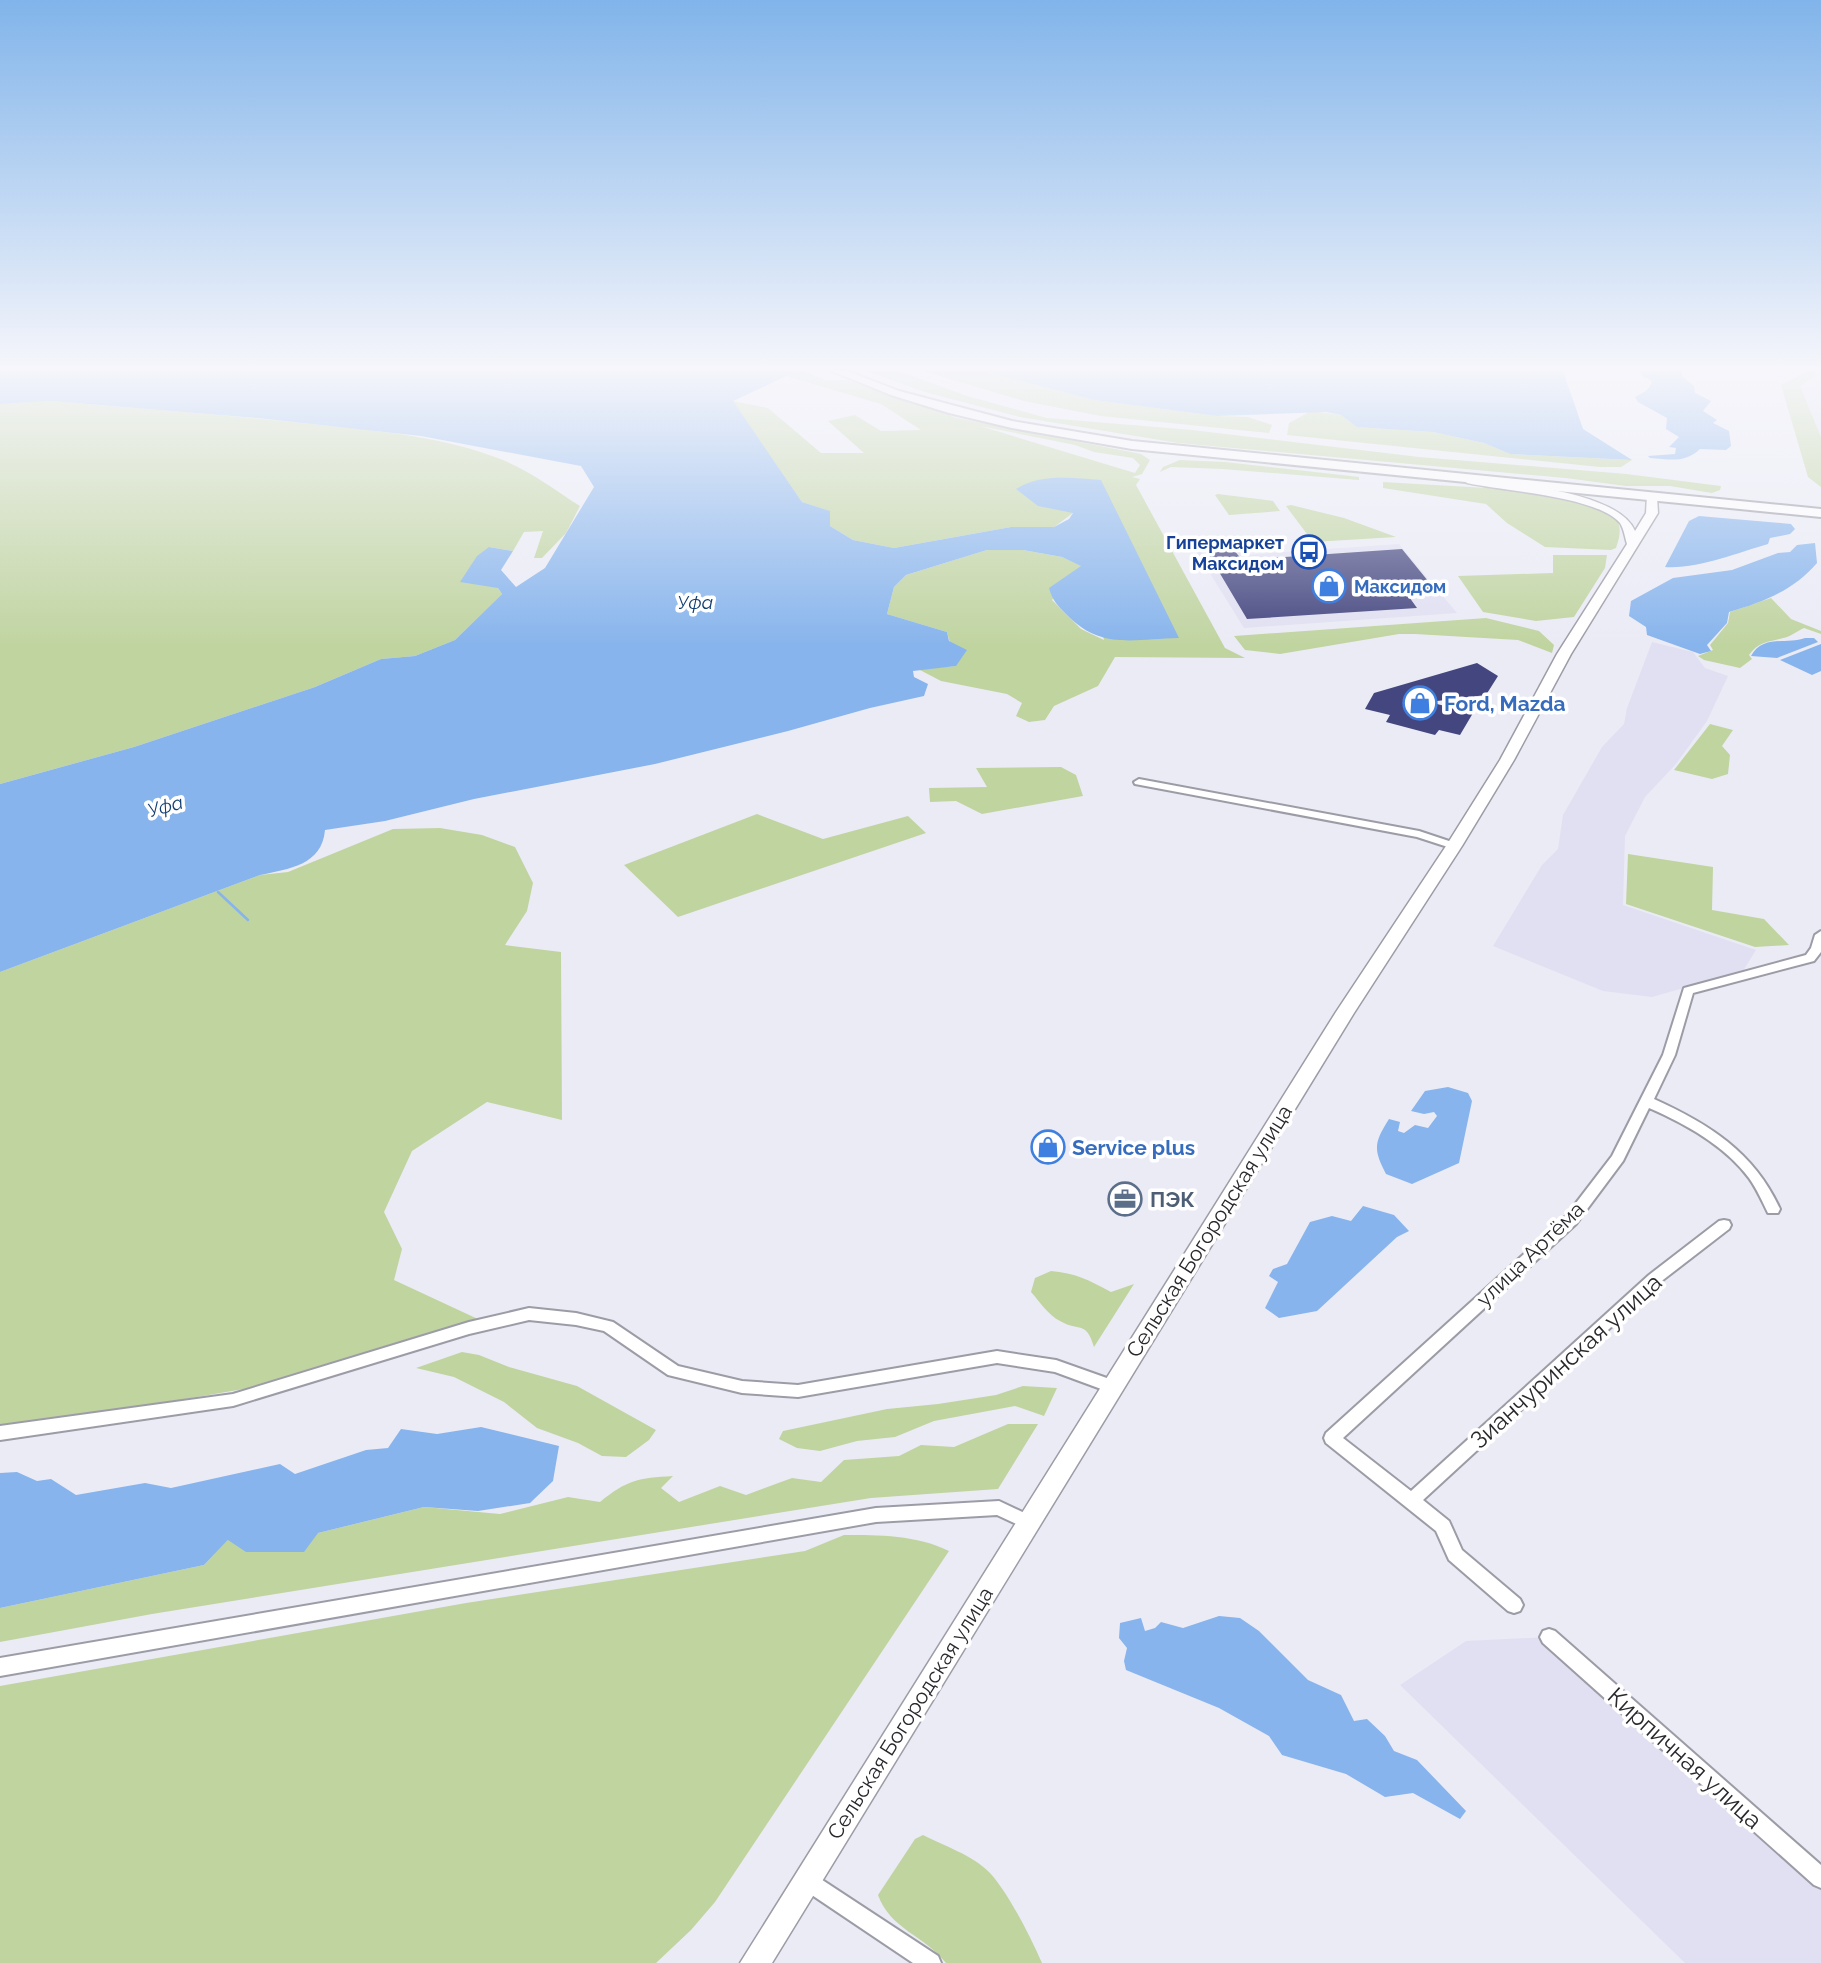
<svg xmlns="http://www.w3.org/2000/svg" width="1821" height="1963" font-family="Raleway,sans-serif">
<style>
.built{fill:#e1e0f2}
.green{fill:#c0d4a0;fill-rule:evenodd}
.water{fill:#87b4ec}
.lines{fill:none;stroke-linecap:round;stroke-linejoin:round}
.stream{stroke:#87b4ec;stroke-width:2.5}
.building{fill:#44467f}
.street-casing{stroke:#9c9ca6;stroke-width:4}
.secondary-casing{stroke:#9c9ca6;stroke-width:3}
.primary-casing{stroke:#9c9ca6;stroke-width:4}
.street{fill:#fff;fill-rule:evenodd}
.secondary{fill:#fff;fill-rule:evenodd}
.primary{fill:#fff;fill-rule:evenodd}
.labels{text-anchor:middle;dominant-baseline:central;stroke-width:7;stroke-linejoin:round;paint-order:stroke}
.far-transit-label{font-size:18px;font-weight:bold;fill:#164399;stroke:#fff;text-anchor:end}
.far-shop-label{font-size:18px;font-weight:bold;fill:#366cbe;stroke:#fff;text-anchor:start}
.far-water-label{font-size:19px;font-style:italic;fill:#123f72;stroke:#fff}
.shop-label{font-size:21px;font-weight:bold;fill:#366cbe;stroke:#fff;text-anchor:start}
.service-label{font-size:21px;font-weight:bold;fill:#4e5e75;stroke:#fff;text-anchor:start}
.street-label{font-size:21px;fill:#29292d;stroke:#fff}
.near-street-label{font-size:24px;fill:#29292d;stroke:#fff}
</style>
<rect width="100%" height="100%" fill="#ebebf6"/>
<!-- built -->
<path class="built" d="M1815,371H1821V437L1800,386L1814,376Z
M1223,542L1238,547L1243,555L1399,544L1457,613L1244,628L1196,551L1202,544Z
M1652,642L1693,652L1705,668L1728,676L1707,721L1676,764L1645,797L1625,836L1623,905L1756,950L1743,971L1652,997L1603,991L1493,946L1542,865L1558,849L1563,815L1602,747L1624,724L1627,708Z
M1549,1637L1821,1879V1963H1685L1400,1685L1466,1641Z"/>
<!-- green -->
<path class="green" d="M797,371H804L824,380H847L957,418L1141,454L1150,460L1142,474L1132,477L1140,479L1136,485L1225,648L1245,658L1115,657L1098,686L1054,706L1045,720L1029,722L1016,716L1022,703L1007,694L941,681L918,669L956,666L947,632L887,614L894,587L906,575L987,550H1023L1062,557L1082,566L1052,600L1081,629L1104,640L1073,513L1054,527H1011L894,548L853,540L830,526L829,511L802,502L732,401L768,408L821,453H864L828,421L855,415L881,431L921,430L881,404L786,376ZM980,426L1075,445L1094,452L1133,458L1140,465L1135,473Z
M866,371H898L967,396L1047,418L1192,430L1419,457L1626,474L1721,486L1720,490L1712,493L1670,486H1626L1566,478L1178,443L1020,417L925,392Z
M923,371H983L1094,400L1217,416L1248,417L1272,425L1269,433L1101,416L1024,401Z
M1808,371H1815V376L1800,386L1821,437V487L1808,477L1781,385Z
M51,401C141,409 231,415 321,425C381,431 446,437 503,460C530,471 555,490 580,506L566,533L542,558H534L543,531L524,532L513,551L489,547L498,588L502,594L455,640L415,656L381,659L315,687L134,747L0,784V404Z
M1311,411L1341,415L1358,427L1433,432L1484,443L1510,454L1632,460L1621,467H1600L1287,435L1289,423Z
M1180,460L1225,462L1359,477V480L1223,469L1171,467L1160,472L1163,467Z
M1383,482L1505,489L1594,506C1618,515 1625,523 1616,548L1611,550L1545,547L1507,523L1486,504L1383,488Z
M1218,494L1273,501L1280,511L1229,515L1215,495Z
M1291,505L1344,518L1396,537L1313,542L1286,506Z
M1553,555H1607L1605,568L1574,617L1536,621L1483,612L1458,576L1553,573Z
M1771,598L1791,619L1821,631V634L1804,628C1797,631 1790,637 1783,638C1769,642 1758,642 1749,655L1752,659L1740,668L1704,660L1698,656L1713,650L1710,645L1728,623L1730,612Z
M1486,618L1539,631L1554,645L1552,653L1518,640L1415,634H1399L1280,654L1245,650L1234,636Z
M1710,724L1733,730L1722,746L1730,755L1728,774L1712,779L1674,770Z
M1061,767L1076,775L1083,796L982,814L956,801L930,802L929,788L987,787L976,768Z
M757,814L823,839L908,816L926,833L678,917L624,865Z
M440,828L482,835L515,847L533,883L527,911L505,945L561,952L562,1120L487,1102L412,1151L384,1212L402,1249L394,1280L480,1320L255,1387L0,1431V972L260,875L288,872L393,829Z
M1628,854L1713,867L1712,910L1764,919L1789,945L1755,947L1626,904Z
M1051,1271C1075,1273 1089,1280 1111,1292L1134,1284L1094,1347C1086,1320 1079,1332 1060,1321C1048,1315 1040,1302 1031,1292L1035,1278Z
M462,1352L479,1355L509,1367L577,1386L656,1430L649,1440L626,1457L602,1456L578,1443L537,1428L504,1402L454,1377L416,1368Z
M1023,1386L1057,1388L1044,1416L1015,1406L934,1421L895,1437L857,1441L820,1451L797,1448L779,1439L783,1431L887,1409L938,1404L996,1395Z
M1008,1424H1038L998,1489L871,1498L152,1614L0,1642V1608L204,1565L228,1540L318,1533L424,1507L500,1514L568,1497L600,1502C627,1480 638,1478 673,1476L661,1488L679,1502L720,1486L746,1495L792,1478L821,1482L844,1460L899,1456L921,1445L954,1447Z
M844,1535C879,1535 917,1535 949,1551L715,1902L691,1930L656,1963H0V1686L466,1603L805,1551Z
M923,1835C944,1846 973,1855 990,1873C1009,1894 1030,1936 1042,1963H946C925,1936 890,1929 878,1895L915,1839Z"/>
<!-- water -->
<path class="water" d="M0,371H797L733,401L802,502L830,511V526L853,540L894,548L1011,527H1054L1069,519L1073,513L1038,506L1016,489C1041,473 1072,478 1101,480L1179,638C1133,639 1101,650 1067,615C1058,606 1052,600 1049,588L1081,566L1062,557L1023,550H987L906,575L894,587L887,614L947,632L949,641L967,650L956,666L913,671L914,677L928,684L924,696L870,708L788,731L655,764L474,799L385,821L325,830C322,865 289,869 260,875L0,972V784L134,747L315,687L381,659L415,656L455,640L502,594L498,588L460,582L477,556L489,547L513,551L501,570L516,587L545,568L594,487L581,466L421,436L257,418L51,401L0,404Z
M983,371H1563L1583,429L1632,460L1510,454L1484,443L1433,432L1357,427L1341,415L1326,412L1217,416L1094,400Z
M1641,371H1682V376L1694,386L1695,393L1711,401L1703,411L1717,420L1713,423L1729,431L1731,446L1726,450L1700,449C1684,464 1669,459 1650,458L1648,456L1675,454L1676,448L1669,447L1679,437L1666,429L1667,418L1638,402L1635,397C1643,393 1650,390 1652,381L1642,376Z
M1699,516L1791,524L1795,529L1790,534L1770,538L1768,544C1736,553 1699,569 1665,567L1689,521Z
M1815,543L1817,563C1794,590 1764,602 1729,612L1727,623L1707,645L1711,651L1700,654L1647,635L1646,627L1629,616L1631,601L1673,578L1732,570L1778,553L1790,552L1797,545Z
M1805,638H1814L1818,642L1777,658L1751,656C1763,634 1786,645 1805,638Z
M1821,644V671L1812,675L1780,660Z
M1448,1087L1468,1093L1472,1101L1459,1163L1412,1184L1386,1174C1373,1149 1374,1143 1389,1119L1400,1122L1398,1131L1404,1133L1415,1125L1428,1128L1437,1116L1434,1112L1424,1114L1411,1111L1425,1091Z
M1363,1206L1394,1215L1409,1231L1397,1237L1317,1311L1279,1318L1265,1308L1278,1282L1269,1276L1273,1269L1287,1264L1310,1222L1332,1216L1351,1221Z
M481,1427L559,1446L553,1481L530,1503L478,1511L424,1507L318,1533L304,1552H246L228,1540L204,1565L0,1608V1473L17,1472L37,1481L51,1479L76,1495L145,1483L171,1488L280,1464L295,1474L366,1450L388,1448L401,1429L437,1434Z
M1219,1616L1240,1618L1259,1631L1308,1680L1341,1695L1354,1721L1367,1719L1385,1736L1394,1751L1417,1760L1466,1811L1460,1819L1413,1793L1385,1797L1346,1774L1282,1755L1269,1736L1219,1708L1126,1670L1124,1661L1127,1648L1119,1638L1120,1623L1141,1618L1145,1631L1155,1628L1161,1622L1183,1628Z"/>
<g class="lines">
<!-- stream -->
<path class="stream" d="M218,892L248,920"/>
</g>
<!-- building -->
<path class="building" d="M1218,546L1234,550L1242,560L1402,549L1437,592L1407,594L1417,608L1247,619L1206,550Z
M1477,663L1498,676L1486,695L1429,702L1473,713L1460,735L1439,730L1435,735L1386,722L1390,715L1365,709L1374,693Z"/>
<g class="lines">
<defs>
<path id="street" d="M1139,779L1419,831L1458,844L1460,846L1454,849L1417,837L1135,784L1134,782Z
M1821,931V952L1814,961L1693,993L1675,1055L1654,1099C1709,1124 1754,1152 1780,1209L1778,1213H1768C1762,1201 1757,1189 1749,1178C1725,1146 1686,1124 1649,1108L1623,1161L1576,1224L1343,1438L1411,1491L1649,1275L1719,1221L1724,1220L1729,1221L1731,1225L1729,1229L1659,1283L1423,1500L1449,1521L1462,1550L1520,1599L1523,1605L1520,1611L1514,1613L1508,1611L1449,1560L1436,1531L1326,1443L1324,1438L1326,1433L1566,1216L1612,1156L1663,1055L1684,988L1806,955L1811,948L1815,935Z
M529,1308L576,1313L613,1322L678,1366L742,1381L798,1385L997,1351L1056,1360L1118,1382L1120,1387L1118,1392L1112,1393L1055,1372L997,1363L798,1397L742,1393L668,1375L604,1331L576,1325L529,1320L469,1334L233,1406L0,1440V1426L233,1394L469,1322Z
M999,1501L1033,1517L1035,1522L1033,1527L1027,1529L997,1515L876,1522L0,1676V1658L876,1508Z
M1549,1629L1555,1631L1821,1865V1888L1814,1885L1543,1643L1540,1637L1543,1631Z
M807,1870L938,1956L941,1963H913L800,1887L797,1880L800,1873Z"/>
<path id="secondary" d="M1471,478C1510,484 1618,491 1635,531L1646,513L1647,495L1657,497L1658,513L1571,654L1514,760L1462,846L1354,1013L772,1963H740L1336,1012L1446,846L1500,760L1557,654L1627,544C1625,538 1624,529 1620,523C1597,496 1502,491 1467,483L1465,481Z"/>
<path id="primary" d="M832,371H847L899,391L1012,421L1132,441L1821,509V517L1132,449L1012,428L949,413L891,395Z"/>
</defs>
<!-- street casing -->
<use href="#street" class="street-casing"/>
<!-- secondary casing -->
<use href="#secondary" class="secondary-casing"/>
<!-- primary casing -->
<use href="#primary" class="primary-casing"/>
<!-- street -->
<use href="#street" class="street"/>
<!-- secondary -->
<use href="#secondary" class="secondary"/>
<!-- primary -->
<use href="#primary" class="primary"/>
</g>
<!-- sky -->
<linearGradient id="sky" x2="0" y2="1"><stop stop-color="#81b4ea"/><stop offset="0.57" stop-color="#f6f6fb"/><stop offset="1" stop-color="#f6f6fb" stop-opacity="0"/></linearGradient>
<rect width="1821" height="646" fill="url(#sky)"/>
<!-- icons -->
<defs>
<symbol id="bus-ring" viewBox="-11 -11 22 22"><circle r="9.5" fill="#fff" stroke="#1a4fb4" stroke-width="1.5"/><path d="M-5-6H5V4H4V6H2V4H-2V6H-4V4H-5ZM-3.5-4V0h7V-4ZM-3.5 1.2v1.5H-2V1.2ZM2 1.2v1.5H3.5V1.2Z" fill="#1a4fb4"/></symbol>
<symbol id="shop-ring" viewBox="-11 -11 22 22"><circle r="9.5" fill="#fff" stroke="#3f7fe0" stroke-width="1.5"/><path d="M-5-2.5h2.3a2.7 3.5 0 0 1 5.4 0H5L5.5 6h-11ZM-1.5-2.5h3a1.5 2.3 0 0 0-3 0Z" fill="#3f7fe0"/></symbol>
<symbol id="office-ring" viewBox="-11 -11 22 22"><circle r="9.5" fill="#fff" stroke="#5c6f8a" stroke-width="1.5"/><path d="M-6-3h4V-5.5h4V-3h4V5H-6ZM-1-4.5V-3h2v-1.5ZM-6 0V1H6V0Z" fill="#5c6f8a"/></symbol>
</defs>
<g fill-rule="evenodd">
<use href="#bus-ring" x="1290" y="533" width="38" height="38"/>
<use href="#shop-ring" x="1310" y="567" width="38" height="38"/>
<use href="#shop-ring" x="1401" y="684" width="38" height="38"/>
<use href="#shop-ring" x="1029" y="1128" width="38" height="38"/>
<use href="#office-ring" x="1106" y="1180" width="38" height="38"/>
</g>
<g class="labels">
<!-- far-transit labels -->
<g class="far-transit-label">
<text x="1284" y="542">Гипермаркет<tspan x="1284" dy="21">Максидом</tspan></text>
</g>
<!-- far-shop labels -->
<g class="far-shop-label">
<text x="1354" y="586">Максидом</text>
</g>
<!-- far-water labels -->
<g class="far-water-label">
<text x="695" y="602">Уфа</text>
<text transform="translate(165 806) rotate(-15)">Уфа</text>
</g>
<!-- shop labels -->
<g class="shop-label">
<text x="1444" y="703">Ford, Mazda</text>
<text x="1072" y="1147">Service plus</text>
</g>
<!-- service labels -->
<g class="service-label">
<text x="1150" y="1199">ПЭК</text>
</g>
<!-- street labels -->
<g class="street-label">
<text transform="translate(1209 1231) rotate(-58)">Сельская Богородская улица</text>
<text transform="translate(1530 1254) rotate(-44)">улица Артёма</text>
<text transform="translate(910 1713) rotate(-58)">Сельская Богородская улица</text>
</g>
<!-- near-street labels -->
<g class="near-street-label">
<text transform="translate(1566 1361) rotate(-42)">Зианчуринская улица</text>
<text transform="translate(1685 1758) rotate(42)">Кирпичная улица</text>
</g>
</g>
</svg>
